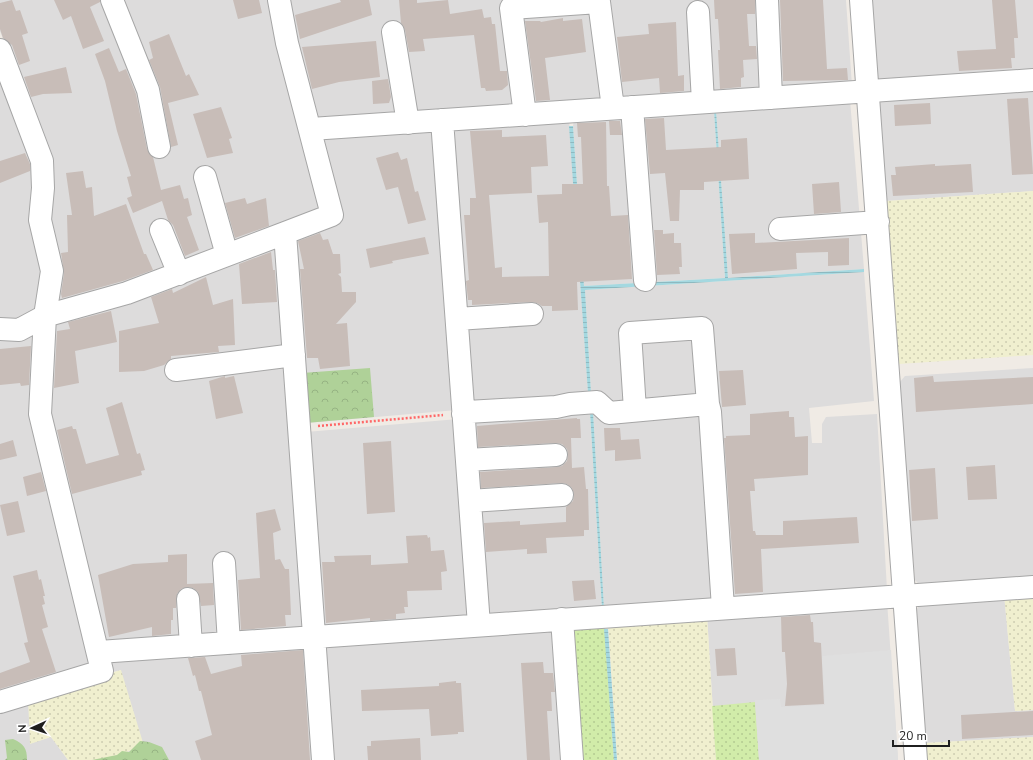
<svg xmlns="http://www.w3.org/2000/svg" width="1033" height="760" font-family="'Nunito Sans',sans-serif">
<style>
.residential{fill:#dddcdc}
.farmland{fill:url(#farmland-dots)}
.grass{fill:url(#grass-dots)}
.forest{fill:url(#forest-crowns)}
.parking{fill:#dfdfdf}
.water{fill:url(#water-rules)}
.building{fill:#c8bdb8}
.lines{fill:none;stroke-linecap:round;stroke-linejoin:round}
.minor-casing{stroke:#a6a6a6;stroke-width:24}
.path{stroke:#ff6767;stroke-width:2.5;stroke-dasharray:2 2;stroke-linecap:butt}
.minor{stroke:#fff;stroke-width:22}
</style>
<defs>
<pattern id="farmland-dots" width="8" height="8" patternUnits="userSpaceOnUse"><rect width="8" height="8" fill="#f0efcf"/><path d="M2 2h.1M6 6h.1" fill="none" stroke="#cdccb1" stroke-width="1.8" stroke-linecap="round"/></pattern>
<pattern id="grass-dots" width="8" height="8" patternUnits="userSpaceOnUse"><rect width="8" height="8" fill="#d1eca9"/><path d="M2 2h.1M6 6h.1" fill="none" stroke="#b3ca91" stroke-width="1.8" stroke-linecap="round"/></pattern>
<pattern id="forest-crowns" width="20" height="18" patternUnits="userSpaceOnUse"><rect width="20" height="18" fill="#afd198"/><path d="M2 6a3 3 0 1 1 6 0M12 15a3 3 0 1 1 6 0" fill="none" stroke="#96b383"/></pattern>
<pattern id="water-rules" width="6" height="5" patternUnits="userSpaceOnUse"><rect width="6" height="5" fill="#a4d8e0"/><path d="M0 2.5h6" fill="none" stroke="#8db9c0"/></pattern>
</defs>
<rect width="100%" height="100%" fill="#f0ebe5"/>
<!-- residential -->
<path class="residential" d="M0,0H276L325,212L221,252L170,265L56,308L46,214L47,156L0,31Z
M283,0H541L503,3L513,109L401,111L395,117L315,122Z
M603,0H760L765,83L758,93L710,96L696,86L689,98L626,100L618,95Z
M773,0H846L852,86L777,92Z
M872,0H1033V76L887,85L877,77Z
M526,11L594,12L606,95L600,103L533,108L518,20Z
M0,68L37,163L43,272L39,301L31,316L0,324Z
M1033,85V191L886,201L879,104L888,94Z
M850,100L864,269L728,278L716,110Z
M714,111L725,278L652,282L637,114Z
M627,114L638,283L584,286L573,126L574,120Z
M569,119L588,393L468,408L447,127Z
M438,126L457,410L306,423L293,237L340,217L320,143L324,136Z
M278,241L306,631L103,645L44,412L49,322Z
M864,272L874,401L809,408L812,443H822V424L826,417L877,414L887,590L727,601L708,321L623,325L627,395L622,404L610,403L591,393L585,290Z
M35,331L36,414L91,671L0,698V337Z
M690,336L694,341L698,392L689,397L646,400L642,397L639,339Z
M1033,368V580L922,588L915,580L899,383L905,376Z
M593,411L707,412L716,603L604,609Z
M590,412L602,609L483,617L470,416Z
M458,419L473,619L320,630L306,432Z
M1004,594L1015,711L1033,710V737L925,743L915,612L923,600Z
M887,601L898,760H716L707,615Z
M546,626L556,635L564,735L559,741L560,760H329L321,647Z
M302,643L309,650L316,760H103L121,670L109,673L108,658Z
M28,698L31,743L51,737L68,760H0V707Z"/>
<!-- farmland -->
<path class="farmland" d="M1033,191V355L899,364L886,201Z
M1033,593V710L1015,711L1004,594Z
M707,615L716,760H617L608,621Z
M121,670L144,746L103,760H68L51,737L30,744L28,698Z
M1033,737V760H926L925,743Z"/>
<!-- grass -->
<path class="grass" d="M604,622L614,760H578L569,625Z
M755,702L759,760H716L712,706Z"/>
<!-- forest -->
<path class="forest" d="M370,368L374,417L306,423L302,373Z
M13,739C24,744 27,748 27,760H5L7,758L5,740Z
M140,741L149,742L162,747L169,760H92L117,755L122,751L129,752Z"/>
<!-- parking -->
<path class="parking" d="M891,650L898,760H759L755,700L780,699L781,707L825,705L822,656Z"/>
<!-- water -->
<path class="water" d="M716,110L728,278L864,269V272L585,290L591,393H588L569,126H573L584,286L725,278L714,111Z
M593,411L604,609H602L590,412Z
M604,629H608L617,760H614Z"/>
<!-- building -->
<path class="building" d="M12,0L16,11L20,10L28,33L22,35L30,61L19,65L12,45L3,38L0,29V3Z
M54,0H100V2L90,7L104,41L83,49L71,16L63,20Z
M233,0H259L262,13L238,19Z
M340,0H369L372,15L300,39L295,15L341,2Z
M399,0H417V3L448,0L450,14L482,9L484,18L491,17L492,24H495L500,71H507L508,85L502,90L486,91L485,88H481L474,35L423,39L425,51L409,52L405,30L401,23Z
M714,0H755V14H747L749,46H756L757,59L743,60L744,77L741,78V87L720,89L718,50H720L718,19H715Z
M780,0H823L827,69L847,68L848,80L783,81Z
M992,0H1015L1018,38H1014L1015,58H1011L1012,68L959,71L957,51L996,49Z
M563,18V21L582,19L586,52L545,58L550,100L536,101L525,21H540L541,22Z
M676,22L678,76L684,75V91L660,93L659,78L622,82L617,37L649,34L648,24Z
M169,34L186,76L189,74L199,95L168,103L178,145L171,147L160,87L149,60L153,58L149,42Z
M376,41L380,77L339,82L312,89L302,47Z
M109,48L119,72L126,69L136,94L147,149L153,157L161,190L180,185L184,199L188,198L192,215L187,217L199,250L185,256L173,225L168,220L162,201L133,213L127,198L132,196L127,177L131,176L117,131L105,81L95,54Z
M66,67L72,93L43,94L31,97L24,77Z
M388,79L391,97L389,103L373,104L372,81Z
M1028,98L1033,174L1012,175L1007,99Z
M930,103L931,124L895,126L894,105Z
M221,107L232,138L229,139L233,153L207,158L193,114Z
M664,118L666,150L721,147V140L747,138L749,179L704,182V190H680L679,221H670L665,173L650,174L645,119Z
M609,121H620L622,135H610Z
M606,122L607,186H609L611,216L628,215L632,279L577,282L578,310L552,311V306H542L537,303L531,302L472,305V300H468L466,281L469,280L464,215H470V198H476L470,131L502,130V137L546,135L548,166L531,167L532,193L489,195L495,268L502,267V277L549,276L548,222L539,223L537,195L562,194V184H583L581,137H578L577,123Z
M398,152L401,160L407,158L415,192L418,191L426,220L408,224L398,187L386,190L376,158Z
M25,153L30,164V171L0,183V161Z
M935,164V166L971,164L973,192L893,196L891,175H896L895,167Z
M83,171L86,188L92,187L94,216L126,204L144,254H146L153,270L123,281L62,298L61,294L64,273L61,253L68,252L67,215H72L66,173Z
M839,182L841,212L814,214L812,184Z
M245,198L247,204L266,198L269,226L235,238L225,203Z
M654,230H663V234L674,233V243H681L682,267H679L680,274L657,275Z
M320,233L323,240L328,239L333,254H340L341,273L338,274L341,277L342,292H356V302L336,324L347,323L350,366L320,369L318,358H307L300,269H304L298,241Z
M755,233V243L849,238V265L828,266V252L796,253L797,269L732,274L729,234Z
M425,237L429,254L392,261L393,263L370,268L366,249Z
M271,252L273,270H275L277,302L242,304L239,264Z
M206,277L213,305L233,299L235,345L218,346L219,352L171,356V359L164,365L144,371L119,372V331L159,323L151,297L172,289L173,293Z
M111,311L117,342L75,351L79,383L54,388L57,331L70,329L68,322Z
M31,346L29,385L21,386L20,383L0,385V349Z
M743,370L746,405L722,407L719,371Z
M225,376V378L234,376L243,413L216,419L209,381Z
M933,376L934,382L1033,377V404L916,412L914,378Z
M122,402L137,454L140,453L145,470L141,471L142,475L72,494L57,430L72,426L73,429H76L86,464L119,455L106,408Z
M789,411V417H794L795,437L808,436V475L754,479L755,491H750L753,531H755L756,535H783V521L857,517L859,543L761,549L763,592L735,594L724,438H726V436L750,435V414Z
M577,418V419H580L581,438H571L572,468L584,467L586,489H588L589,530H584V536L546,538L547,553L527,554V549L486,552L484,523L520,521V525L566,522V507L573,501L574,494L572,488L567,484L562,483L481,488L480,472L557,467L562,466L567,461L568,454L567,449L562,444L556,443L478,447L477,426Z
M604,428H620L621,440L639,439L641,459L615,461V450L605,451Z
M13,440L17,456L0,460V444Z
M391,441L395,512L367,514L363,443Z
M995,465L997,499L968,500L966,467Z
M935,468L938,519L912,521L909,470Z
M41,472L46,491L27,496L23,477Z
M18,501L25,532L7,536L0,505Z
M275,509L281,530L273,533L275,560L280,559L285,569H289L291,615H285L286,626L241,630L238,580L260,578L256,513Z
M427,535L428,538L430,537L431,551L444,550L447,571L441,572L442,590L407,591L408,607H404L405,613L396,614V619L370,621V618L326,623L322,562H335L334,556L371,555V565L408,563L406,536Z
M187,554V584L213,583L214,605L201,606L198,592L193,588L187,587L181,589L177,594L176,608H173V620H171V634L152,636V627L109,637L98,575L133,564L168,562V555Z
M37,570L39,580L41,579L45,596H43L45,604L42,605L48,627L42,629L56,672L0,689V673L30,662L24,643L28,642L13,576Z
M594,580L596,599L574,601L572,581Z
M810,615L811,622H813L814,642L821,643L824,704L785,706L787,684L785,652H782L781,617Z
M735,648L737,675L717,676L715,649Z
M303,650L310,760H201L195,741L212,735L201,691H199L195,675L193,676L188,658L205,657L211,674L242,666L241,655Z
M543,662L544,673H553L555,692H551L552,711H547L550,760H527L521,663Z
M456,681V683H461L464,732H458V734L431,736L429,709L362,711L361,690L439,686V683Z
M1033,711V735L962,739L961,715Z
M420,738L421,760H368L367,746H371V741Z"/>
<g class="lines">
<defs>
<path id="minor" d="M112,0L148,90L159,147
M279,0L287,43L332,215L285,233L323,760
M767,0L771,98
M861,0L916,760
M698,12L703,102
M393,32L408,123
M0,50L42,161L43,188L40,220L52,271L45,316L40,414L102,671L0,702
M632,107L645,280
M525,115L511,8L599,2L613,108
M442,120L479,625
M311,129L1033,80
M205,177L227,255
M780,229L878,222
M161,230L179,274
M457,319L532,314
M0,329L19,330L45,316L127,293L285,233
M176,370L294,355
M635,410L630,333L702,328L708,404L710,412L723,608
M463,414L467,412L556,407L570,404L597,402L609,413L708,404
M467,460L556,455
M470,501L562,495
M224,563L229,643
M188,599L191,646
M562,619L572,760
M99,652L1033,587"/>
</defs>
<!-- minor casing -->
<use href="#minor" class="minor-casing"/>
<!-- path -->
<path class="path" d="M318,426L443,415"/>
<!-- minor -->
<use href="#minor" class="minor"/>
</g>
<!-- north arrow -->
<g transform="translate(32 728) rotate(267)" stroke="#ffffff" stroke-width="3" paint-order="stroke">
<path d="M0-3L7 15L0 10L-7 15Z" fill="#1f1f1f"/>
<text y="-6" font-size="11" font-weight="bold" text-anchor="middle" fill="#1f1f1f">N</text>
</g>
<!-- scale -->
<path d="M893 740v6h56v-6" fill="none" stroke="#1f1f1f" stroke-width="2"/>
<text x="899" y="740" font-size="12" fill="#1f1f1f" stroke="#ffffff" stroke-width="3" paint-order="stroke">20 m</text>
</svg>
